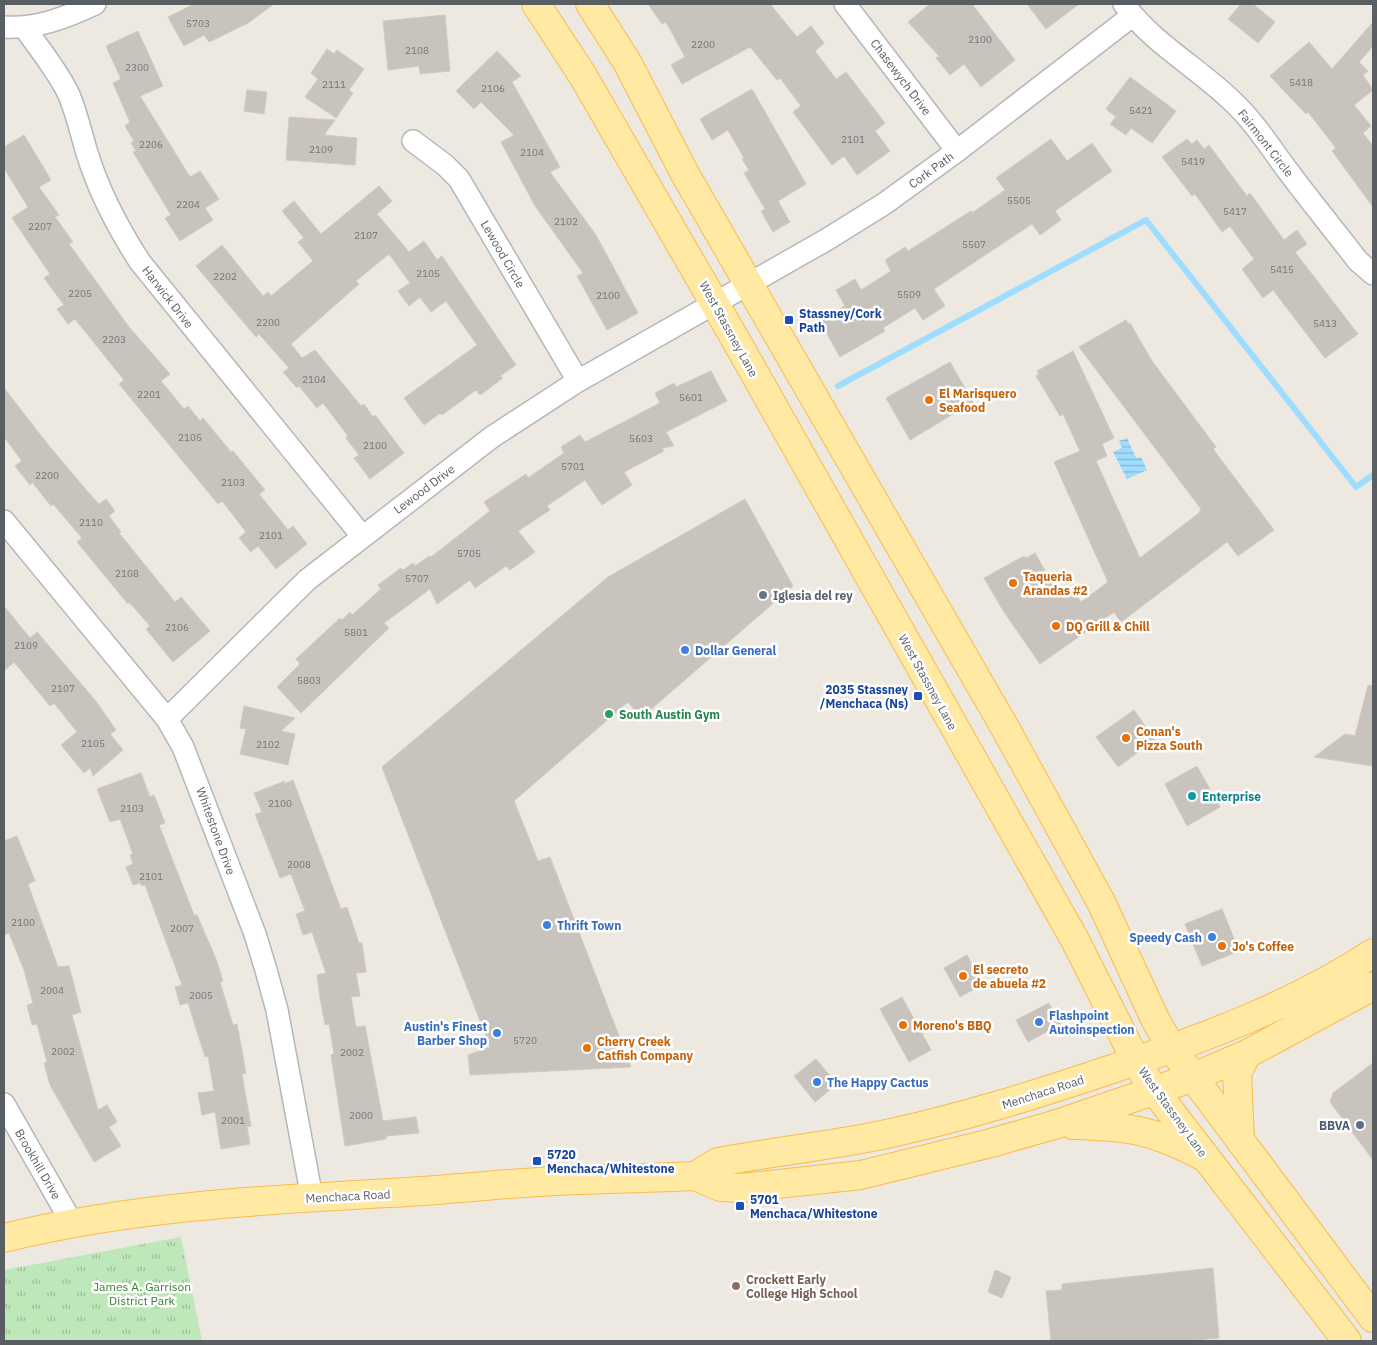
<svg xmlns="http://www.w3.org/2000/svg" width="1377" height="1345" font-family="'IBM Plex Sans',sans-serif">
<style>
.grass{fill:url(#grass-tufts)}
.water{fill:url(#water-rules)}
.lines{fill:none;stroke-linecap:round;stroke-linejoin:round}
.stream{stroke:#9eddff;stroke-width:6}
.building{fill:#c8c3bd;stroke:#d2cabe}
.minor-casing{stroke:#b3b7bc;stroke-width:24}
.major-casing{stroke:#f9bb4d;stroke-width:30}
.minor{stroke:#fff;stroke-width:21}
.major{stroke:#ffe9a3;stroke-width:28}
.transit-dot{fill:#1a4fb4;stroke:#fff;stroke-width:2}
.food-dot{fill:#e8710a;stroke:#fff;stroke-width:2}
.worship-dot{fill:#6b7280;stroke:#fff;stroke-width:2}
.shop-dot{fill:#3f7fe0;stroke:#fff;stroke-width:2}
.leisure-dot{fill:#2e9e5b;stroke:#fff;stroke-width:2}
.culture-dot{fill:#0f9aa8;stroke:#fff;stroke-width:2}
.service-dot{fill:#5c6f8a;stroke:#fff;stroke-width:2}
.education-dot{fill:#8d6e63;stroke:#fff;stroke-width:2}
.labels{text-anchor:middle;dominant-baseline:central;stroke-width:5;stroke-linejoin:round;paint-order:stroke}
.number-label{font-size:10px;fill:#757779}
.street-label{font-size:12px;fill:#595e62;stroke:#fff}
.transit-label{font-size:12px;font-weight:bold;fill:#164399;stroke:#fff;text-anchor:start}
.food-label{font-size:12px;font-weight:bold;fill:#c56008;stroke:#fff;text-anchor:start}
.worship-label{font-size:12px;font-weight:bold;fill:#5b616d;stroke:#fff;text-anchor:start}
.shop-label{font-size:12px;font-weight:bold;fill:#366cbe;stroke:#fff;text-anchor:start}
.leisure-label{font-size:12px;font-weight:bold;fill:#27864d;stroke:#fff;text-anchor:start}
.culture-label{font-size:12px;font-weight:bold;fill:#0d838f;stroke:#fff;text-anchor:start}
.service-label{font-size:12px;font-weight:bold;fill:#4e5e75;stroke:#fff;text-anchor:end}
.education-label{font-size:12px;font-weight:bold;fill:#785e54;stroke:#fff;text-anchor:start}
.park-label{font-size:12px;fill:#32832f;stroke:#fff}
</style>
<defs>
<pattern id="grass-tufts" width="24" height="20" patternUnits="userSpaceOnUse" patternTransform="scale(1.25)"><rect width="24" height="20" fill="#bee7ba"/><path d="M3 7l-1-3M5 7V3M7 7l1-3M15 17l-1-3M17 17v-4M19 17l1-3" fill="none" stroke="#9dbe9b"/></pattern>
<pattern id="water-rules" width="6" height="5" patternUnits="userSpaceOnUse" patternTransform="scale(1.25)"><rect width="6" height="5" fill="#9eddff"/><path d="M0 2.5h6" fill="none" stroke="#84b6d2"/></pattern>
</defs>
<rect width="100%" height="100%" fill="#ede9e0"/>
<!-- grass -->
<path class="grass" d="M181,1237L202,1341H4V1270Z"/>
<!-- water -->
<path class="water" d="M1127,438L1136,458L1141,457L1147,470L1127,479L1113,452L1122,448L1119,441Z"/>
<g class="lines">
<!-- stream -->
<path class="stream" d="M838,386L1146,220L1356,487L1373,475"/>
</g>
<!-- building -->
<path class="building" d="M194,4H274L248,23L209,42L204,35L184,46L168,17Z
M648,4H770L797,37L811,26L824,43L815,51L836,79L846,72L885,123L875,131L890,151L857,175L844,156L832,165L793,112L801,106L780,78L777,80L750,47L682,84L671,65L685,57L666,22L662,24Z
M930,4H972L1015,60L981,87L964,64L950,75L936,58L939,56L908,22Z
M1027,4H1079L1046,29Z
M1241,4H1253L1275,22L1258,43L1228,19Z
M445,15L450,71L420,74L419,66L388,70L383,21Z
M1373,22V46L1359,62L1368,71L1363,75L1373,90L1354,105L1371,126L1363,133L1373,146V207L1332,151L1336,148L1308,112L1306,114L1270,76L1309,42L1332,69Z
M138,31L163,86L140,96L190,177L200,171L219,199L205,208L213,220L180,241L165,218L171,215L133,152L136,151L131,143L134,141L125,126L130,122L113,83L121,79L106,46Z
M327,49L334,54L337,50L364,69L349,90L353,93L336,118L305,97L318,79L311,73Z
M497,51L521,76L512,82L560,167L550,172L596,235L638,313L607,330L577,276L583,273L535,206L501,142L514,135L481,102L474,109L456,91Z
M1130,77L1176,111L1152,143L1131,128L1126,135L1110,124L1116,117L1106,109Z
M752,89L806,184L778,201L790,222L773,232L761,211L765,209L744,173L749,170L742,159L744,158L728,130L712,140L700,119Z
M247,90L267,92L264,114L244,111Z
M289,117L335,120L324,135L357,138L355,165L286,160Z
M24,135L51,180L39,187L59,215L55,217L73,242L69,244L129,327L170,374L161,381L184,409L188,406L200,421L203,418L231,452L233,451L265,490L259,494L288,530L293,526L307,544L276,569L258,546L251,552L239,538L246,532L222,501L218,504L119,384L124,380L75,319L68,324L57,309L64,305L44,278L50,274L12,218L28,207L4,168V147Z
M1051,139L1067,161L1092,143L1112,171L1055,211L1061,220L1040,235L1032,224L934,289L945,306L923,320L915,308L883,328L885,331L840,357L819,320L845,306L836,290L855,279L861,290L891,271L885,260L905,247L908,251L971,211L972,213L1005,190L996,178Z
M1187,139L1192,144L1197,140L1204,149L1209,145L1247,196L1250,193L1284,240L1297,230L1307,244L1295,252L1358,334L1325,358L1273,290L1263,298L1242,269L1254,259L1230,226L1222,232L1195,194L1192,196L1162,157Z
M379,186L392,201L377,214L409,252L424,241L437,260L442,256L516,365L500,376L503,378L480,395L476,390L442,415L440,413L424,425L404,398L477,345L446,301L431,312L420,297L409,306L398,291L410,283L389,254L356,281L359,284L291,344L302,358L315,350L361,406L364,404L373,417L375,415L404,453L370,479L354,458L359,455L346,438L348,436L323,403L317,408L299,386L297,388L283,372L289,368L259,334L256,337L196,266L222,245L263,296L268,292L271,296L313,261L298,242L304,238L282,211L294,201L321,234Z
M1126,320L1128,324L1130,323L1152,361L1216,447L1213,449L1274,530L1238,556L1227,542L1121,622L1114,612L1040,664L1004,612L984,578L1024,556L1026,558L1035,553L1059,596L1071,588L1081,602L1108,582L1054,462L1080,451L1063,414L1060,416L1036,376L1039,374L1037,371L1073,351L1114,438L1102,444L1107,456L1096,461L1140,558L1199,513L1201,509L1079,347Z
M950,362L973,402L910,440L886,398Z
M711,371L727,401L666,432L674,446L662,448L664,451L624,472L632,485L602,505L585,480L547,506L550,510L518,531L535,552L510,570L506,566L475,588L470,580L437,604L430,589L384,623L389,628L301,713L277,687L300,664L296,659L340,618L342,620L350,612L352,615L381,589L378,585L401,568L403,570L413,563L415,566L429,556L431,557L490,511L484,502L526,474L528,478L564,453L561,447L580,435L585,442L660,403L655,393L674,383L676,387Z
M4,388L46,442L87,491L99,504L106,499L115,511L109,516L121,532L119,533L175,602L181,597L210,631L173,662L146,629L150,626L129,602L128,604L77,542L82,538L53,504L51,506L32,482L30,485L15,466L22,461L4,437Z
M745,499L793,586L641,718L628,702L514,801L538,861L550,857L631,1067L470,1075L468,1055L490,1047L382,767L608,577Z
M4,606L30,638L37,632L95,700L116,730L110,734L123,750L93,776L90,768L84,773L61,745L77,732L54,703L50,706L14,662L4,671Z
M1368,685L1373,686V766L1314,757L1345,734L1355,736Z
M244,706L295,718L281,731L295,734L288,765L240,754L246,729L240,728Z
M1134,710L1155,740L1118,767L1096,737Z
M1197,766L1220,807L1187,826L1165,784Z
M141,773L150,797L154,795L165,823L159,825L194,915H197L216,959L223,981L220,982L233,1025L237,1024L246,1073L242,1074L251,1126L247,1127L250,1144L221,1149L215,1112L202,1115L198,1093L214,1091L208,1056L205,1057L188,1003L180,1005L175,987L182,985L145,885L142,886L140,883L133,885L126,867L133,864L130,855L133,854L120,819L110,822L97,789Z
M293,780L341,909L347,907L359,943H362L366,972L356,973L360,996L351,997L356,1027L365,1026L383,1121L416,1117L419,1133L386,1136V1139L345,1146L331,1055L334,1054L329,1024L325,1025L320,998L317,975L326,973L312,932L303,935L296,914L305,911L291,874L280,878L255,814L262,812L254,793L285,781L284,784Z
M17,836L35,881L28,884L58,967L69,966L81,1012L72,1015L98,1110L107,1105L117,1122L109,1127L121,1146L94,1162L50,1085L44,1063L47,1062L37,1024L32,1025L27,1005L33,1003L24,970L9,933L4,935V841Z
M1222,909L1239,951L1202,966L1185,924Z
M967,955L983,984L960,997L944,968Z
M902,997L931,1050L909,1062L880,1009Z
M1049,1003L1061,1024L1028,1042L1016,1020Z
M816,1059L837,1084L815,1102L794,1076Z
M1373,1063V1160L1330,1102L1333,1093Z
M1213,1268L1219,1338L1183,1341H1051L1046,1291L1062,1290V1284Z
M995,1270L1011,1277L1002,1298L988,1292Z"/>
<g class="lines">
<defs>
<path id="minor" d="M845,4L957,151
M1124,4C1152,43 1197,67 1231,100C1254,121 1270,147 1288,171C1311,202 1335,231 1358,261L1373,274
M4,27C37,29 65,18 95,4
M25,28C39,49 58,71 69,95C77,114 81,133 87,153C99,192 118,228 140,262L362,536
M413,141L445,165L459,179L578,381
M4,521L167,719L183,747L255,934L266,970L277,1010L312,1198
M167,719L307,580L492,437L578,381L826,240L884,204L957,151L1132,16
M4,1104L72,1223"/>
<path id="major" d="M536,4L583,76L734,337L1075,940L1136,1061L1154,1090L1347,1341
M590,4L627,62L685,174L1004,726L1101,902L1155,1019L1172,1049L1373,1318
M1073,1125C1127,1126 1153,1130 1202,1156
M1240,1141L1237,1073L1247,1054
M695,1176L718,1162C772,1152 828,1146 882,1135C962,1118 1038,1094 1115,1068C1204,1038 1294,1005 1373,953
M4,1238C129,1207 261,1200 390,1193C430,1191 470,1187 510,1184C571,1179 633,1179 695,1176L721,1187L741,1188L861,1175L991,1143L1057,1124L1191,1078L1247,1054L1373,986"/>
</defs>
<!-- minor casing -->
<use href="#minor" class="minor-casing"/>
<!-- major casing -->
<use href="#major" class="major-casing"/>
<!-- minor -->
<use href="#minor" class="minor"/>
<!-- major -->
<use href="#major" class="major"/>
</g>
<!-- markers -->
<g class="transit-dot">
<rect x="784" y="315" width="10" height="10" rx="2.5"/>
<rect x="913" y="691" width="10" height="10" rx="2.5"/>
<rect x="532" y="1156" width="10" height="10" rx="2.5"/>
<rect x="735" y="1201" width="10" height="10" rx="2.5"/>
</g>
<g class="food-dot">
<circle cx="929" cy="400" r="5"/>
<circle cx="1013" cy="583" r="5"/>
<circle cx="1056" cy="626" r="5"/>
<circle cx="1126" cy="738" r="5"/>
<circle cx="1222" cy="946" r="5"/>
<circle cx="963" cy="976" r="5"/>
<circle cx="903" cy="1025" r="5"/>
<circle cx="587" cy="1048" r="5"/>
</g>
<circle class="worship-dot" cx="763" cy="595" r="5"/>
<g class="shop-dot">
<circle cx="685" cy="650" r="5"/>
<circle cx="547" cy="925" r="5"/>
<circle cx="1212" cy="937" r="5"/>
<circle cx="1039" cy="1022" r="5"/>
<circle cx="497" cy="1033" r="5"/>
<circle cx="817" cy="1082" r="5"/>
</g>
<circle class="leisure-dot" cx="609" cy="714" r="5"/>
<circle class="culture-dot" cx="1192" cy="796" r="5"/>
<circle class="service-dot" cx="1360" cy="1125" r="5"/>
<circle class="education-dot" cx="736" cy="1286" r="5"/>
<g class="labels">
<!-- number labels -->
<g class="number-label">
<text x="198" y="23">5703</text>
<text x="980" y="39">2100</text>
<text x="703" y="44">2200</text>
<text x="417" y="50">2108</text>
<text x="137" y="67">2300</text>
<text x="1301" y="82">5418</text>
<text x="334" y="84">2111</text>
<text x="493" y="88">2106</text>
<text x="1141" y="110">5421</text>
<text x="853" y="139">2101</text>
<text x="151" y="144">2206</text>
<text x="321" y="149">2109</text>
<text x="532" y="152">2104</text>
<text x="1193" y="161">5419</text>
<text x="1019" y="200">5505</text>
<text x="188" y="204">2204</text>
<text x="1235" y="211">5417</text>
<text x="566" y="221">2102</text>
<text x="40" y="226">2207</text>
<text x="366" y="235">2107</text>
<text x="974" y="244">5507</text>
<text x="1282" y="269">5415</text>
<text x="428" y="273">2105</text>
<text x="225" y="276">2202</text>
<text x="80" y="293">2205</text>
<text x="909" y="294">5509</text>
<text x="608" y="295">2100</text>
<text x="268" y="322">2200</text>
<text x="1325" y="323">5413</text>
<text x="114" y="339">2203</text>
<text x="314" y="379">2104</text>
<text x="149" y="394">2201</text>
<text x="691" y="397">5601</text>
<text x="190" y="437">2105</text>
<text x="641" y="438">5603</text>
<text x="375" y="445">2100</text>
<text x="573" y="466">5701</text>
<text x="47" y="475">2200</text>
<text x="233" y="482">2103</text>
<text x="91" y="522">2110</text>
<text x="271" y="535">2101</text>
<text x="469" y="553">5705</text>
<text x="127" y="573">2108</text>
<text x="417" y="578">5707</text>
<text x="177" y="627">2106</text>
<text x="356" y="632">5801</text>
<text x="26" y="645">2109</text>
<text x="309" y="680">5803</text>
<text x="63" y="688">2107</text>
<text x="93" y="743">2105</text>
<text x="268" y="744">2102</text>
<text x="280" y="803">2100</text>
<text x="132" y="808">2103</text>
<text x="299" y="864">2008</text>
<text x="151" y="876">2101</text>
<text x="23" y="922">2100</text>
<text x="182" y="928">2007</text>
<text x="52" y="990">2004</text>
<text x="201" y="995">2005</text>
<text x="525" y="1040">5720</text>
<text x="63" y="1051">2002</text>
<text x="352" y="1052">2002</text>
<text x="361" y="1115">2000</text>
<text x="233" y="1120">2001</text>
</g>
<!-- street labels -->
<g class="street-label">
<text transform="translate(901 77) rotate(53)">Chasewych Drive</text>
<text transform="translate(1266 143) rotate(52)">Fairmont Circle</text>
<text transform="translate(931 170) rotate(-36)">Cork Path</text>
<text transform="translate(503 254) rotate(60)">Lewood Circle</text>
<text transform="translate(168 297) rotate(52)">Harwick Drive</text>
<text transform="translate(729 329) rotate(61)">West Stassney Lane</text>
<text transform="translate(424 489) rotate(-37)">Lewood Drive</text>
<text transform="translate(928 682) rotate(61)">West Stassney Lane</text>
<text transform="translate(216 831) rotate(70)">Whitestone Drive</text>
<text transform="translate(1043 1092) rotate(-18)">Menchaca Road</text>
<text transform="translate(1173 1112) rotate(54)">West Stassney Lane</text>
<text transform="translate(38 1164) rotate(60)">Brookhill Drive</text>
<text transform="translate(348 1196) rotate(-3)">Menchaca Road</text>
</g>
<!-- transit labels -->
<g class="transit-label">
<text x="799" y="313">Stassney/Cork<tspan x="799" dy="14">Path</tspan></text>
<text x="908" y="689" text-anchor="end">2035 Stassney<tspan x="908" dy="14">/Menchaca (Ns)</tspan></text>
<text x="547" y="1154">5720<tspan x="547" dy="14">Menchaca/Whitestone</tspan></text>
<text x="750" y="1199">5701<tspan x="750" dy="14">Menchaca/Whitestone</tspan></text>
</g>
<!-- food labels -->
<g class="food-label">
<text x="939" y="393">El Marisquero<tspan x="939" dy="14">Seafood</tspan></text>
<text x="1023" y="576">Taqueria<tspan x="1023" dy="14">Arandas #2</tspan></text>
<text x="1066" y="626">DQ Grill &amp; Chill</text>
<text x="1136" y="731">Conan's<tspan x="1136" dy="14">Pizza South</tspan></text>
<text x="1232" y="946">Jo's Coffee</text>
<text x="973" y="969">El secreto<tspan x="973" dy="14">de abuela #2</tspan></text>
<text x="913" y="1025">Moreno's BBQ</text>
<text x="597" y="1041">Cherry Creek<tspan x="597" dy="14">Catfish Company</tspan></text>
</g>
<!-- worship labels -->
<g class="worship-label">
<text x="773" y="595">Iglesia del rey</text>
</g>
<!-- shop labels -->
<g class="shop-label">
<text x="695" y="650">Dollar General</text>
<text x="557" y="925">Thrift Town</text>
<text x="1202" y="937" text-anchor="end">Speedy Cash</text>
<text x="1049" y="1015">Flashpoint<tspan x="1049" dy="14">Autoinspection</tspan></text>
<text x="487" y="1026" text-anchor="end">Austin's Finest<tspan x="487" dy="14">Barber Shop</tspan></text>
<text x="827" y="1082">The Happy Cactus</text>
</g>
<!-- leisure labels -->
<g class="leisure-label">
<text x="619" y="714">South Austin Gym</text>
</g>
<!-- culture labels -->
<g class="culture-label">
<text x="1202" y="796">Enterprise</text>
</g>
<!-- service labels -->
<g class="service-label">
<text x="1350" y="1125">BBVA</text>
</g>
<!-- education labels -->
<g class="education-label">
<text x="746" y="1279">Crockett Early<tspan x="746" dy="14">College High School</tspan></text>
</g>
<!-- park labels -->
<g class="park-label">
<text x="142" y="1286">James A. Garrison<tspan x="142" dy="14">District Park</tspan></text>
</g>
</g>
<!-- border -->
<rect width="1377" height="1345" fill="none" stroke="#595e62" stroke-width="10"/>
</svg>
